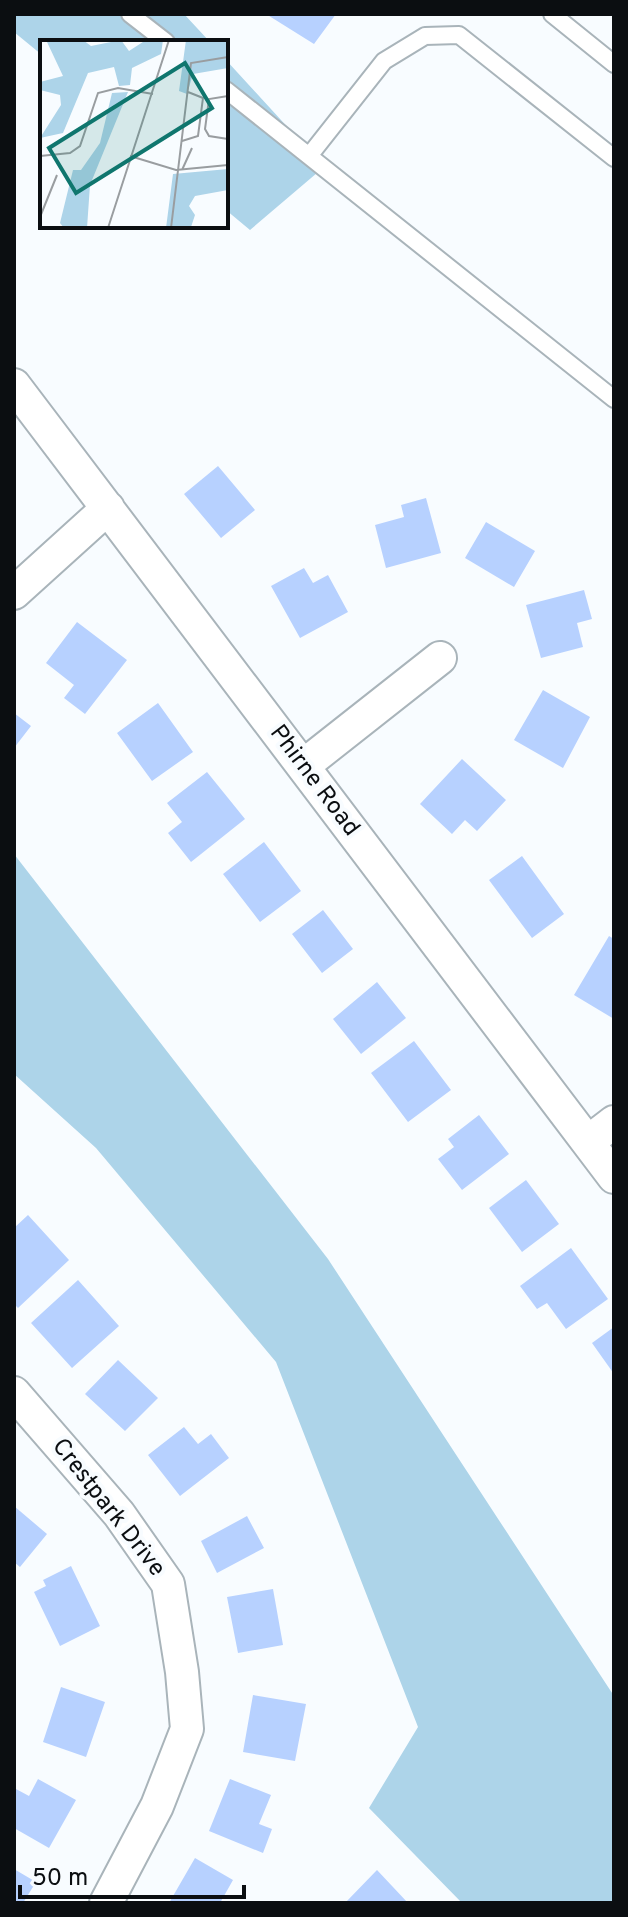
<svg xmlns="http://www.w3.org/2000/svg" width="628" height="1917" font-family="Overpass,sans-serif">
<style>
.green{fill:#add4e9}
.building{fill:#b7d1ff}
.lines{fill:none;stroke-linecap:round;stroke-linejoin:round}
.service-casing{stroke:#a9b4ba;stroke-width:20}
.minor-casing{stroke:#a9b4ba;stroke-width:36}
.service{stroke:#fff;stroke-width:16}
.minor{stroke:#fff;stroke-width:32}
.labels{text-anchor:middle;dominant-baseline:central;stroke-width:8;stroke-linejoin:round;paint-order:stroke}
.street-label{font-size:24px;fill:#0b0e11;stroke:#f8fcff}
.inset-road{fill:none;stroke:#999da0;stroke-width:2}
.view{fill:#0f766e;fill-opacity:0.15;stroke:#0f766e;stroke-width:4}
.inset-edge{fill:none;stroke:#0b0e11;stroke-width:4}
</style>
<rect width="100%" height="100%" fill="#f8fcff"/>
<!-- green -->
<path class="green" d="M14,14H184L210,42H42V55L14,32Z
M226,60L324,167L250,230L226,210Z
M14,854L328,1259L614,1696V1903H462L369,1808L418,1727L276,1362L96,1148L14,1074Z"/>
<!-- building -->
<path class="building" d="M266,14H336L314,44Z
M218,466L255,510L221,538L184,494Z
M426,498L441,553L386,568L375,525L404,517L401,505Z
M486,522L535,551L514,587L465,558Z
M304,568L313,583L328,575L348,612L300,638L271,586Z
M584,590L592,619L577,623L583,647L541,658L526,605Z
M77,622L127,660L85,714L64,698L74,685L46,663Z
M543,690L590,717L563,768L514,740Z
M158,703L193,752L152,781L117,733Z
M14,713L31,726L14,748Z
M462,759L506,800L477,831L465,820L452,834L420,804Z
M207,772L245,819L191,862L168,833L182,822L167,803Z
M264,842L301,891L260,922L223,874Z
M522,856L564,914L532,938L489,880Z
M323,910L353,949L322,973L292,934Z
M609,936L614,939V1019L574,995Z
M377,982L406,1018L361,1054L333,1019Z
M414,1041L451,1090L408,1122L371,1073Z
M479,1115L509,1154L462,1190L438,1159L454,1147L448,1139Z
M526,1180L559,1224L522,1252L489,1208Z
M28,1215L69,1260L18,1308L14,1304V1228Z
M571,1248L608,1299L566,1329L547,1303L537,1309L520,1286Z
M78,1280L119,1326L72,1368L31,1323Z
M614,1327V1374L592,1343Z
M118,1360L158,1398L125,1431L85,1394Z
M184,1427L198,1444L211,1434L229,1458L180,1496L148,1455Z
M14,1506L47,1534L20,1567L14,1562Z
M247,1516L264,1548L217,1573L201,1541Z
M71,1566L100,1626L60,1646L34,1592L46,1586L43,1580Z
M273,1589L283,1645L238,1653L227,1597Z
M61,1687L105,1702L86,1757L43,1742Z
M253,1695L306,1704L295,1761L243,1752Z
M38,1779L76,1800L49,1848L14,1828V1793L16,1789L29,1796Z
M230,1779L271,1795L259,1824L272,1829L263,1853L209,1831Z
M195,1858L233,1880L220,1903H169Z
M14,1869L36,1882L23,1903H14Z
M377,1870L408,1903H345Z"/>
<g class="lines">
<defs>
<path id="service" d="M130,14L166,42
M552,14L614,64
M226,90L614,399
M309,156L384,61L425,36L459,35L614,158"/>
<path id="minor" d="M14,385L614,1177
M14,593L108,508
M303,766L440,658
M588,1142L614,1122
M14,1393L119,1514L168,1584L182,1672L187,1729L157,1806L106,1903"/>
</defs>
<!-- service casing -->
<use href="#service" class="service-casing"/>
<!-- minor casing -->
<use href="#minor" class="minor-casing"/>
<!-- service -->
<use href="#service" class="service"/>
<!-- minor -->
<use href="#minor" class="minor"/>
</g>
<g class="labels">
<!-- street labels -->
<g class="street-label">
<text transform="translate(314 781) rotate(53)">Phirne Road</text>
<text transform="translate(108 1508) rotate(52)">Crestpark Drive</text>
</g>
</g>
<!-- overview -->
<g transform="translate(40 40)">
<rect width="188" height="188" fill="#f8fcff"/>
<path d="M43,0L51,6L81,0L89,11L106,0H123L121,14L92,28L90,45L79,46L74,27L48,33L23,93L0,98L21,65L20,55L0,50V42L23,36L7,2ZM146,0H188V28L153,34L147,54L139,51ZM88,52L50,145L47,188H24L20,183L33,130H41L60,103L72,53ZM188,129V150L155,156L149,166L155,175L151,187L126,188L133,134Z" fill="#add4e9"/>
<path class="inset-road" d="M188,56L169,59L165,89L169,96L188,99M142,101L158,96L163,58L148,52M0,116L30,113L40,106L58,53L78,48L113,54M90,116L136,130L188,125M142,130L152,108M0,177L17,135M68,188L129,0M131,188L151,23L188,17"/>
<path class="view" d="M145,23L172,68L36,153L9,108Z"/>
<rect width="188" height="188" class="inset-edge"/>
</g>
<!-- border -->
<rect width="628" height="1917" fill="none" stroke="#0b0e11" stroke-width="32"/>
<!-- scale -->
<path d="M20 1885v12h224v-12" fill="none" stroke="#0b0e11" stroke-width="4"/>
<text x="32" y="1885" font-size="24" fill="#0b0e11" stroke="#f8fcff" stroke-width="6" paint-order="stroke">50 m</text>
</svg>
